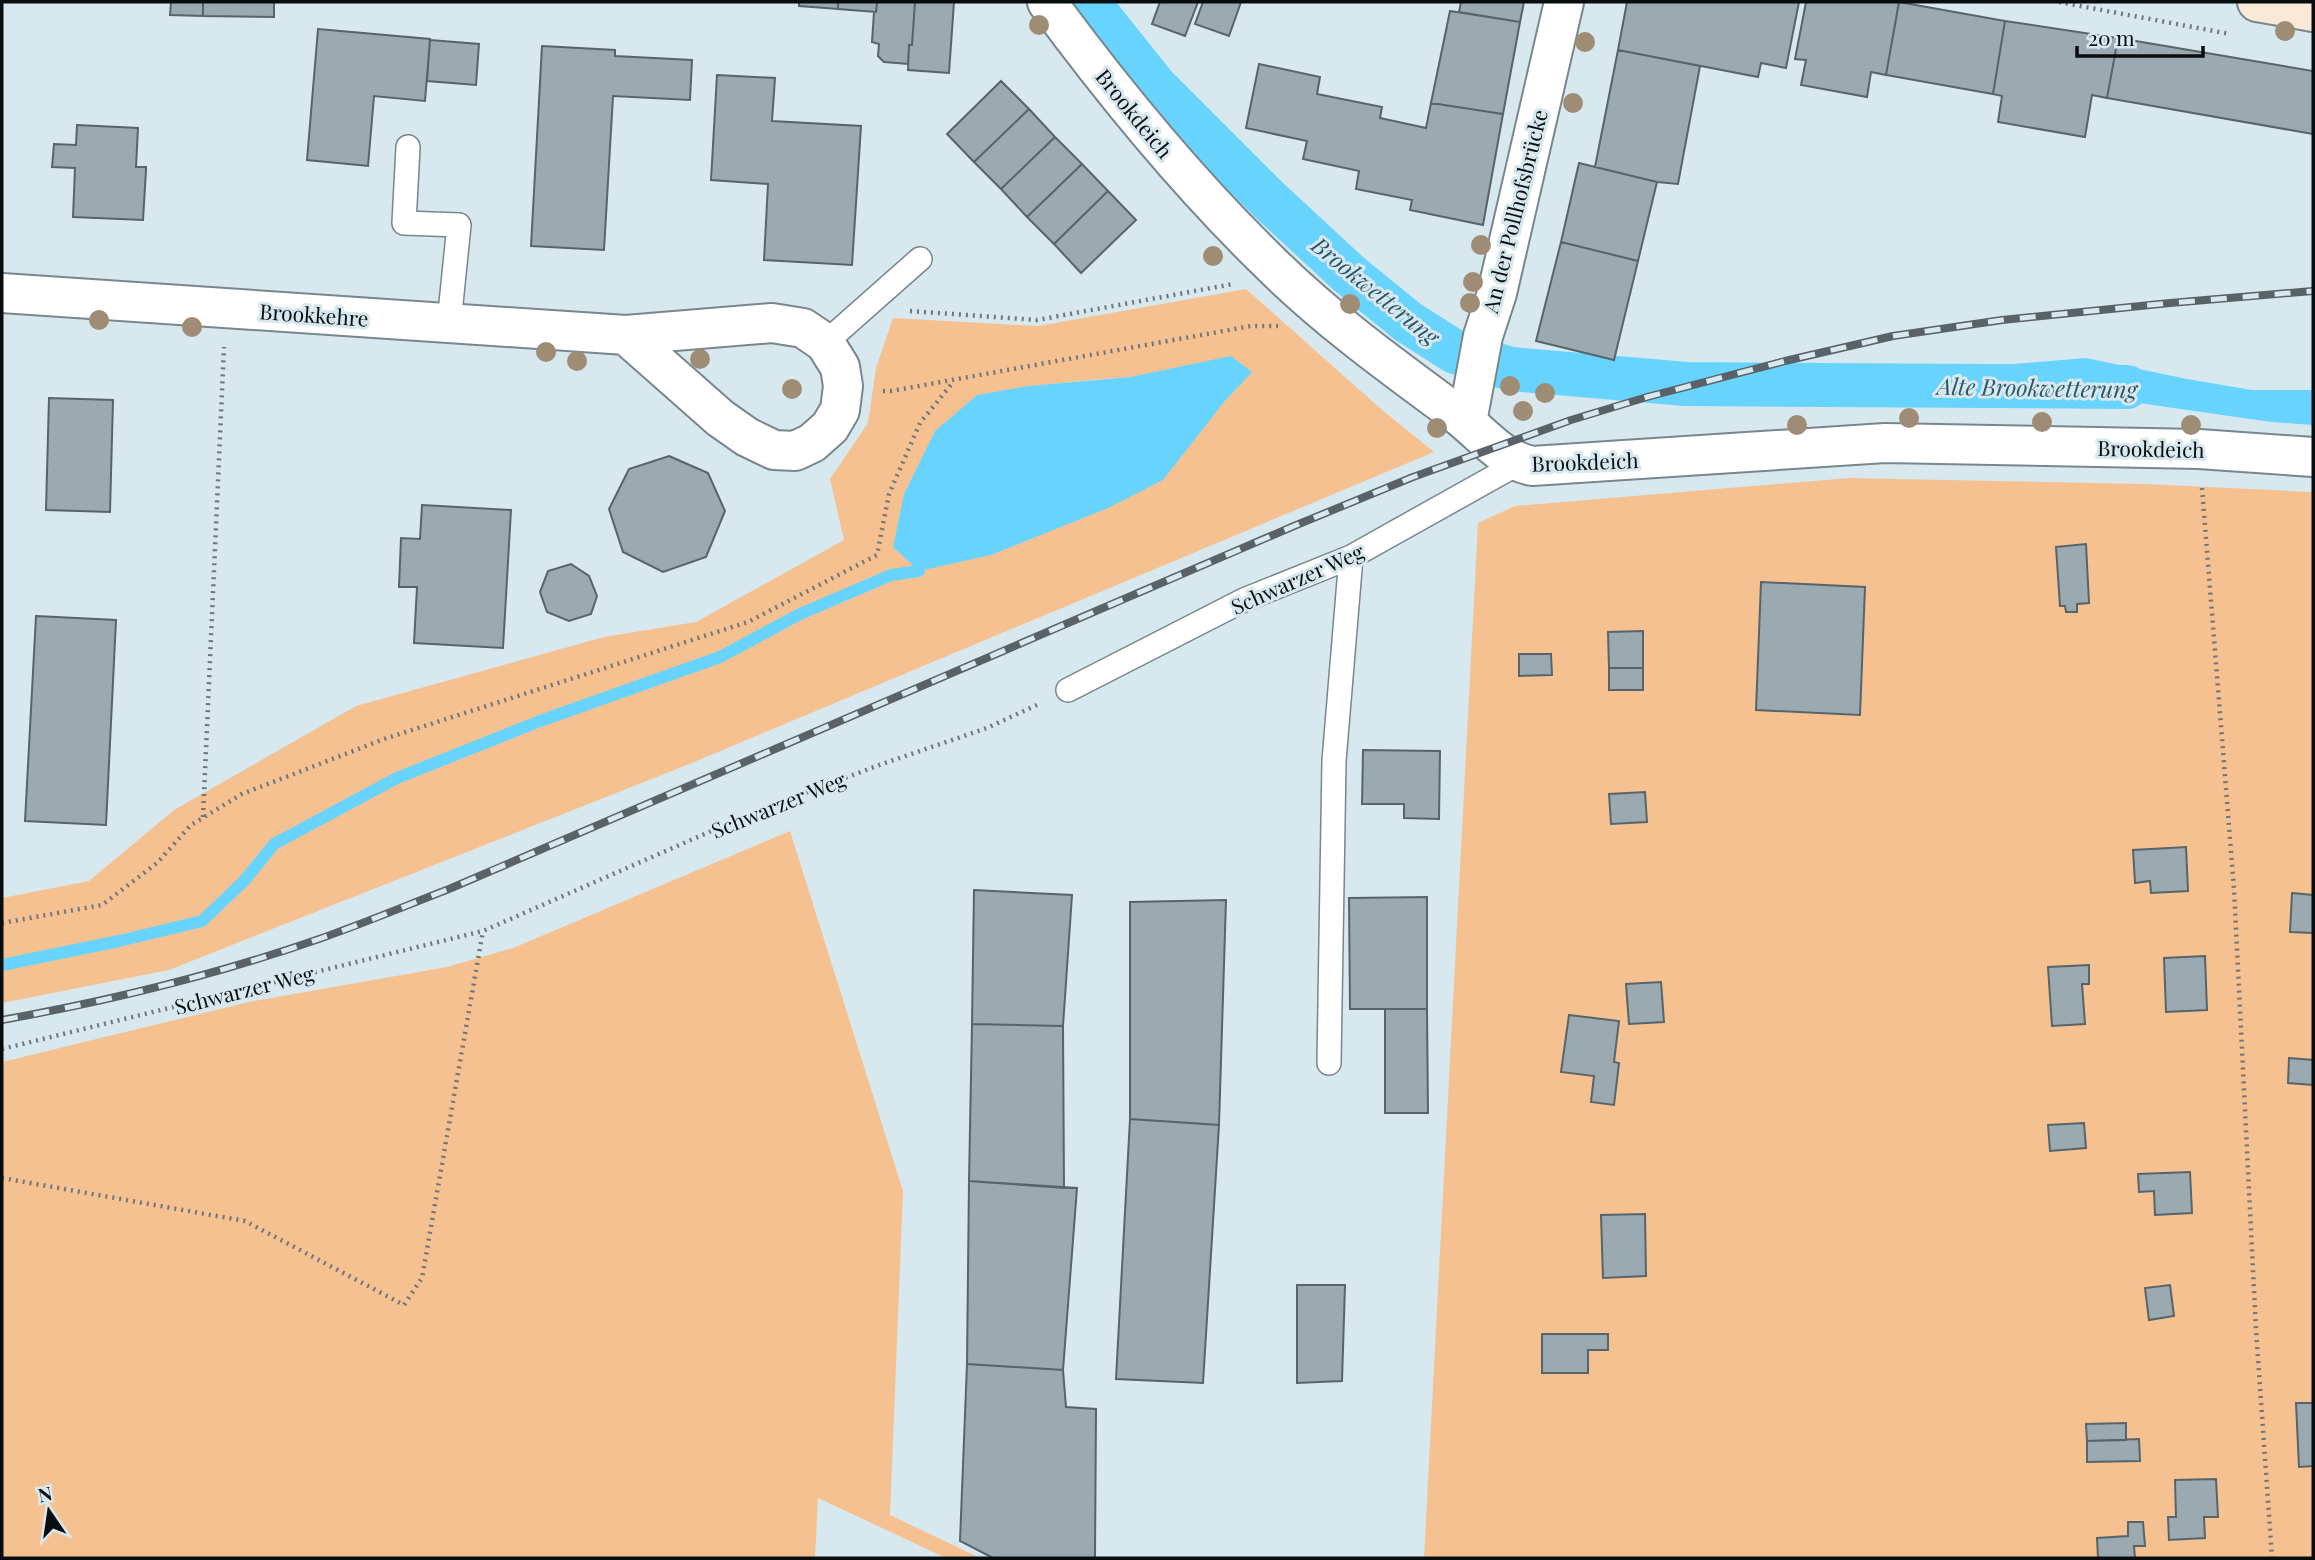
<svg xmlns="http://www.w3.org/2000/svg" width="2315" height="1560" font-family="'Playfair Display',serif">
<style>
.green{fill:#f6c190;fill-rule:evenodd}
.water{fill:#68d4fe}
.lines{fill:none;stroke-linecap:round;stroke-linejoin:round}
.stream{stroke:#68d4fe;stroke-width:12}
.canal{stroke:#68d4fe;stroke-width:44}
.building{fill:#9aaab0;stroke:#57656b;stroke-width:2}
.lane-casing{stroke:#78878e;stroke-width:26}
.street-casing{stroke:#78878e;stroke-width:42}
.secondary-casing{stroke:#78878e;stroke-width:42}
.path{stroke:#6d777c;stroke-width:4.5;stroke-dasharray:2 5;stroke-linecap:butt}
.lane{stroke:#fff;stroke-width:23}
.street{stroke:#fff;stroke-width:38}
.secondary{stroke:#fbe9d7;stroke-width:38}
.rail-casing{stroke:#596266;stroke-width:8}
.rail{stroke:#d8e8ef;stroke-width:5;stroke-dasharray:16;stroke-linecap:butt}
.tree{fill:#9e8d74}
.labels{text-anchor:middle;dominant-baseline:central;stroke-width:6;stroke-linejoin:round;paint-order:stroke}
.street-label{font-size:21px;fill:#080e10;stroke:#d8e8ef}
.water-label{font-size:23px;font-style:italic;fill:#295769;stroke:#d8e8ef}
</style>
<rect width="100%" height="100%" fill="#d8e8ef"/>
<!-- green -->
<path class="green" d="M1246,289L1381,409L1434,452L687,765L169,970L2,1003V898L89,881L174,810L356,706L604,637L696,622L844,540L830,479L868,423L876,368L893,318L1038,326ZM1252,371L1224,402L977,395C1068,378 1160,375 1252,371Z
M1850,478L2145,484L2313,492V1558H1424L1478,523L1515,506Z
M790,831L903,1191L890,1515L980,1558H946L818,1498L815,1558H2V1062L249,1002L447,967L513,948Z"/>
<!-- water -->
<path class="water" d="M1231,356L1252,372L1224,402L1163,480L1108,508L991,555L919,571L893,547L904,494L935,431L977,395L1028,386L1130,377Z
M2086,358L2187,379L2252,390H2313V425L2271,422L2097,397L2001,365Z"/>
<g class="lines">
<!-- stream -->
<path class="stream" d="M2,965L119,941L202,921L244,881L274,844L397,778L540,721L720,657L800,614L891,575L919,571"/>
<!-- canal -->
<path class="canal" d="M1088,2L1155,86L1269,200L1349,274L1408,322L1455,352L1511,369L1686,384L2127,387"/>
</g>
<!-- building -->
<path class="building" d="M171,2H203V16L170,15Z
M203,2H274V17L203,16Z
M799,2H838V9L799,6Z
M838,2H877L876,12L838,9Z
M877,2H915L912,45H909L908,64L884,62L878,56L879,44L872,42L874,12H876Z
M915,2H954L949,73L908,70L909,45H912Z
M1160,2H1198L1185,36L1152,24Z
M1203,2H1241L1229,36L1195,24Z
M1461,2H1524L1520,22L1459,12Z
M1627,2H1799L1786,68L1761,63L1758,77L1618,50Z
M1806,2H1899L1886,75L1871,72L1867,97L1801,85L1806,60L1795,59Z
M1899,2L2005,21L1993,94L1886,75Z
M1450,11L1520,22L1503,114L1431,103Z
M2005,21L2118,38L2107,98L2092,95L2085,137L1998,122L2002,96L1993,94Z
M318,29L430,39L425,101L374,96L368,166L307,160Z
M2118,38L2313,71V134L2107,98Z
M430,40L479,44L476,85L427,81Z
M542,46L615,50V56L692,60L690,100L613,96L604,250L531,246Z
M1618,50L1700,66L1678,184L1657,182L1595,167Z
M1259,64L1320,77L1317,94L1382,107L1380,118L1426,128L1431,103L1503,114L1483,225L1410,210L1412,200L1356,189L1359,171L1303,159L1307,141L1246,128Z
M717,75L775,78L772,121L861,126L852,265L764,260L768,184L711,180Z
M1001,81L1029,109L974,162L947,134Z
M1029,109L1055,137L1001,189L974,162Z
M77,125L138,128L136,167H146V170L143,220L73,217L75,168L52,167L54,144L76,145Z
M1055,137L1082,164L1027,217L1001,189Z
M1579,163L1657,182L1638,261L1561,242Z
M1082,164L1108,191L1054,244L1027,217Z
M1108,191L1136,220L1081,273L1054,244Z
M1561,242L1638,261L1614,360L1536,341Z
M49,398L113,400L110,512L46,510Z
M669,456L708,473L725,511L706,557L663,572L623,552L609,509L629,469Z
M422,505L511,510L503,648L414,643L417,587H399L401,538L420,539Z
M2086,544L2089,603L2077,604V612H2066L2065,606H2060L2056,547Z
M571,564L589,576L597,596L591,614L569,621L547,612L540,592L548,571Z
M1761,582L1865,587L1860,715L1756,710Z
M36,616L116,620L106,825L25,821Z
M1643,631V668H1609L1608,632Z
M1519,654H1551L1552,675L1519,676Z
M1609,668H1643V690H1609Z
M1363,750L1440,751L1439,819L1404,818V804H1362Z
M1645,792L1647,822L1611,824L1609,794Z
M2186,847L2188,891L2151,893L2150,881L2135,883L2133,850Z
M974,890L1072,895L1063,1026L972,1024Z
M2292,893L2313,895V933L2290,932Z
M1427,897V1009H1350L1349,898Z
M1226,900L1219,1125L1130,1119V902Z
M2205,956L2207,1010L2166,1012L2164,958Z
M2089,965V984H2082L2085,1024L2052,1026L2048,967Z
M1661,982L1664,1022L1629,1024L1626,984Z
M1385,1009H1427L1428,1113H1385Z
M1569,1015L1619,1021L1614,1062L1619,1063L1614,1105L1591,1102L1594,1076L1561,1072Z
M972,1024L1063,1026L1064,1188L969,1181Z
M2289,1058L2313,1060V1085L2288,1083Z
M1130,1119L1219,1125L1203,1383L1116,1379Z
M2084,1123L2086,1148L2050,1151L2048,1125Z
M2190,1172L2192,1213L2155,1215L2154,1191L2139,1192L2138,1174Z
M969,1181L1077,1188L1063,1370L967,1364Z
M1645,1214L1646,1276L1603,1278L1601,1215Z
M1297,1285H1345L1342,1381L1297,1383Z
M2170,1285L2174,1316L2149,1320L2145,1288Z
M1542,1334H1608V1350H1588V1373H1542Z
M967,1364L1063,1370L1066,1407L1096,1409L1095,1558H993L960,1541Z
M2296,1403H2313V1466L2299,1467Z
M2126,1423V1440L2087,1441L2086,1424Z
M2139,1439L2140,1461L2087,1462V1441Z
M2216,1479L2218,1517H2204L2205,1538L2169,1540L2168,1517H2176L2175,1480Z
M2128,1522H2143L2145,1546H2134L2135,1558H2098L2097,1538L2128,1536Z"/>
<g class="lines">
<defs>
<path id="lane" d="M408,147L404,223L459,225L449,323
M825,343L920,259
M1068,690L1244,600L1351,557L1519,463
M1329,1063L1334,761L1351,557"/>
<path id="street" d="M1047,2C1114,93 1187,182 1268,261C1324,317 1390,365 1454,412C1480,431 1499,459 1532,466L1885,443L2199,449L2313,457
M2,293L626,335L772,323L803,328L825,343L840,367L843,386L840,410L830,427L812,443L795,451L774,450L747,437L720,418L626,335
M1467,422L1483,336L1497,293L1564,2"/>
<path id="secondary" d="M2257,2L2313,12"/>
</defs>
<!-- lane casing -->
<use href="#lane" class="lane-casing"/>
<!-- street casing -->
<use href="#street" class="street-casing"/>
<!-- secondary casing -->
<use href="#secondary" class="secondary-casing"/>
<!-- path -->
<path class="path" d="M2059,2L2230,34
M910,311L1037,320L1233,284
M883,391H891L1251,326H1278
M2202,488L2234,889L2256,1330L2272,1558
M203,817L224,347
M2,923L102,905L157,863L191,825L242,794L384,739L748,622L877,555L889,494L920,423L954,381
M2,1049L483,931L757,811L882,764L987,728L1039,704
M2,1178L245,1221L404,1305L422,1278L483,931"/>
<!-- lane -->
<use href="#lane" class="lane"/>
<!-- street -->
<use href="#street" class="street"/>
<!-- secondary -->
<use href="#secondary" class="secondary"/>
<defs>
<path id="rail" d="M2,1020C109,1001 215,975 319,939C362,924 405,906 449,889L1294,526L1413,477L1571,420L1647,397L1785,361L1893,336L2002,320L2170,303L2313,291"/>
</defs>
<!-- rail casing -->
<use href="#rail" class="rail-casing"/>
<!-- rail -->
<use href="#rail" class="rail"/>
</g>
<!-- trees -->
<g class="tree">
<circle cx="1039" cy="25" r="10"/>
<circle cx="2285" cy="31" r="10"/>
<circle cx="1585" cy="42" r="10"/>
<circle cx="1573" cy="103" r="10"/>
<circle cx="1481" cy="245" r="10"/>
<circle cx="1213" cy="256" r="10"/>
<circle cx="1473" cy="282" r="10"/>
<circle cx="1470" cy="303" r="10"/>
<circle cx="1350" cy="304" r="10"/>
<circle cx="99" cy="320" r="10"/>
<circle cx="192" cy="327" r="10"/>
<circle cx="546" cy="352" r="10"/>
<circle cx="700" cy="359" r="10"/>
<circle cx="577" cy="361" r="10"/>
<circle cx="1510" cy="386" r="10"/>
<circle cx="792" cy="389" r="10"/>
<circle cx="1545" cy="393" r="10"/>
<circle cx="1523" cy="411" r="10"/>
<circle cx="1909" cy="418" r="10"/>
<circle cx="2042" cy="422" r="10"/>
<circle cx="1797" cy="425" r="10"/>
<circle cx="2191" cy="425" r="10"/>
<circle cx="1437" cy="428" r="10"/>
</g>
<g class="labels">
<!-- street labels -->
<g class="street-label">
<text transform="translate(1135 113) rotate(51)">Brookdeich</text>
<text transform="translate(1514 211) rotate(-76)">An der Pollhofsbrücke</text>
<text transform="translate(314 314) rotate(4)">Brookkehre</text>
<text transform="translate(2151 448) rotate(1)">Brookdeich</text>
<text transform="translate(1585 461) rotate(-2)">Brookdeich</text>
<text transform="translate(1297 578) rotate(-24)">Schwarzer Weg</text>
<text transform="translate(778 804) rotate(-22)">Schwarzer Weg</text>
<text transform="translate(244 989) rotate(-14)">Schwarzer Weg</text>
</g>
<!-- water labels -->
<g class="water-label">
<text transform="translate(1376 290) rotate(39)">Brookwetterung</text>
<text transform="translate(2037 387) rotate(1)">Alte Brookwetterung</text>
</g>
</g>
<!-- border -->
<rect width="2315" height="1560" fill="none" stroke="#080e10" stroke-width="7"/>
<!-- north arrow -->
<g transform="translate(49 1511) rotate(347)" stroke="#d8e8ef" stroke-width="5" paint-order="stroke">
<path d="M0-5L12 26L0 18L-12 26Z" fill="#080e10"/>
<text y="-10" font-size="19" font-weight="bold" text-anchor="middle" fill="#080e10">N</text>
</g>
<!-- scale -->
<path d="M2077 46v10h126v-10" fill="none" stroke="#080e10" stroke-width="3.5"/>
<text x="2088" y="46" font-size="21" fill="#080e10" stroke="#d8e8ef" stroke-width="5" paint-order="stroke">20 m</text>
</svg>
